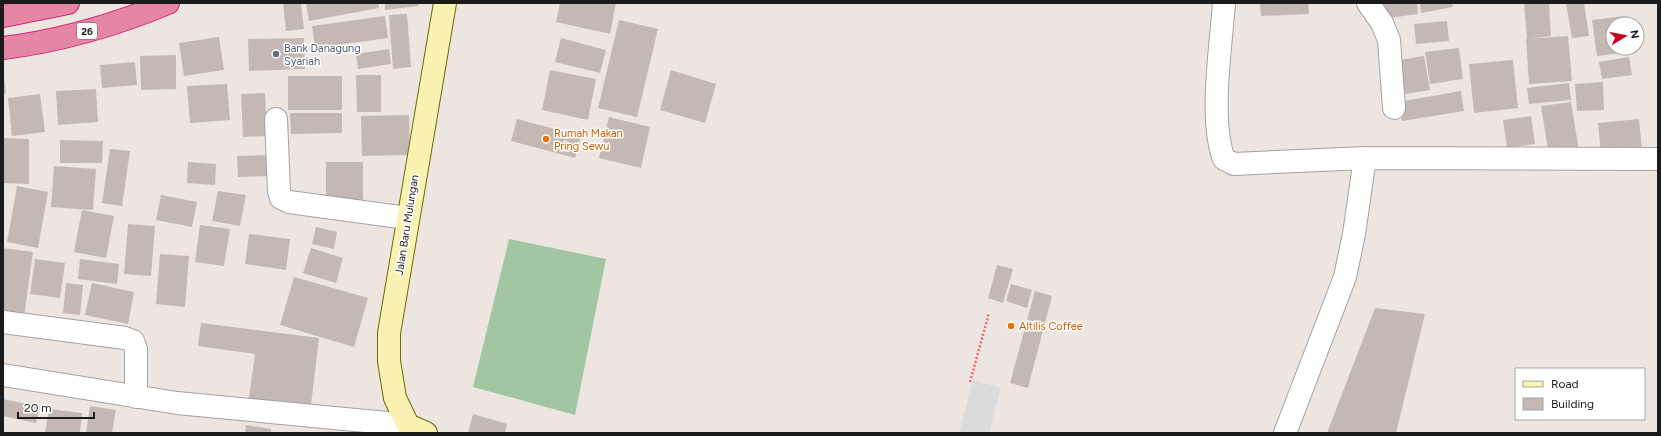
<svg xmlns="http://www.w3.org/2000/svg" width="1661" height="436" font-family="Figtree,sans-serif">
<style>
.cemetery{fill:#a1c6a1}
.parking{fill:#dbdbdb}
.building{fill:#c4b8b4}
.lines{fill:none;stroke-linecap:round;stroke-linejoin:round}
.street-casing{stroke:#a2a2a2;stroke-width:24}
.secondary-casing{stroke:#6f6a04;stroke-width:24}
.highway-casing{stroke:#d5237b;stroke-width:24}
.path{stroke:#fa646c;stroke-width:2.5;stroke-dasharray:2 2;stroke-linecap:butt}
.street{stroke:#fff;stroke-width:22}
.secondary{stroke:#f9f2b2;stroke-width:22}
.highway{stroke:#e686a7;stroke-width:22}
.service-dot{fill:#5c6f8a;stroke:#fff;stroke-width:1.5}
.food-dot{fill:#e8710a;stroke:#fff;stroke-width:1.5}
.labels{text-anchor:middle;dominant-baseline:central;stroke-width:3;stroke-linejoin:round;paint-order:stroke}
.shield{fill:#fff;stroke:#5f5f5f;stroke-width:1}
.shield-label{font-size:10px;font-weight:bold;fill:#1b1b1b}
.service-label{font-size:11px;fill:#4e5e75;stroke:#fff;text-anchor:start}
.food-label{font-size:11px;fill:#c56008;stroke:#fff;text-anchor:start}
.street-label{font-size:11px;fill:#1b1b1b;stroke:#fff}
</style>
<rect width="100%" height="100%" fill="#ede6e0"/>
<!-- cemetery -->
<path class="cemetery" d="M509,239L606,259L575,415L473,387Z"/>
<!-- parking -->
<path class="parking" d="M973,380L1001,388L989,433H959Z"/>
<!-- building -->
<path class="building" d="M283,3H301L304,29L286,31Z
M306,3H378L379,8L309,21Z
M385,3H418L419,6L385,10Z
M560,3H616L610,34L556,22Z
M1260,3H1308L1309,14L1261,16Z
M1380,3H1417L1418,14L1382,19Z
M1420,3H1452L1453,7L1421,13Z
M1524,3H1549L1551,36L1527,39Z
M1566,3H1584L1589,36L1572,38Z
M407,14L411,67L393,69L389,15Z
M385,16L388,38L315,48L312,26Z
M1625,16L1626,24H1613V48H1628L1629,52L1597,56L1592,20Z
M619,20L658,29L637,117L598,108Z
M1447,21L1449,41L1416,44L1414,24Z
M1568,36L1572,81L1529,84L1526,39Z
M219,37L224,70L184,76L179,43Z
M304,38L305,69L249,71L248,39Z
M561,38L606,50L600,73L555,62Z
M1459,48L1463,79L1430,84L1425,52Z
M389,49L391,64L358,69L356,54Z
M176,55V89L141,90L140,56Z
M1424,56L1430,90L1399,95L1393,61Z
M1629,57L1632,75L1602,79L1599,62Z
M1513,60L1518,108L1474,113L1469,64Z
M135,62L137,85L102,88L100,65Z
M3,68L6,93L3,94Z
M550,70L596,79L588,120L542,110Z
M671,70L716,84L705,123L660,110Z
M356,75H381V112H357Z
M288,76H342V110H288Z
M1603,82L1604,110L1577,111L1575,84Z
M1569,83L1571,100L1529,104L1527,88Z
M227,84L230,120L190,123L187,86Z
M96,89L98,122L58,125L56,91Z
M1461,91L1464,111L1402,121L1398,102Z
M265,93L267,136L243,137L241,94Z
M40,94L45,132L12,136L8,98Z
M1571,102L1579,151L1549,156L1541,106Z
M290,113H342V133L291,134Z
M409,115L410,155L362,156L361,116Z
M1531,116L1535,144L1507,148L1503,120Z
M609,117L650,127L641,168L599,158Z
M517,119L581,136L575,158L511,141Z
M1639,119L1642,150L1601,154L1598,123Z
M3,138L29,139V184L3,183Z
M60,140L103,141L102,163H60Z
M110,149L130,151L122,206L102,203Z
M273,155L274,176L238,177L237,156Z
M188,162L216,164L215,185L187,183Z
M326,162H363V204H326Z
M54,166L96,169L93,210L51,207Z
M17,186L48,192L38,248L7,242Z
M218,191L246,195L240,226L212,221Z
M161,195L197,202L192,227L156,220Z
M82,210L114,216L106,258L74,252Z
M128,224L155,226L151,276L124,274Z
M200,225L230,229L224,266L195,262Z
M316,227L337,232L334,249L312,244Z
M249,234L290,239L286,270L245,264Z
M3,248L33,252L24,317L3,314Z
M311,248L343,258L336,283L303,273Z
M160,254L189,256L185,307L156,304Z
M35,259L65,263L60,298L30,294Z
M80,259L119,264L117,284L78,279Z
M997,265L1013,269L1003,303L988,298Z
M294,277L368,298L354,347L280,325Z
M66,283L83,285L80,315L63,313Z
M92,283L134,292L128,324L85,315Z
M1011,284L1032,290L1027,308L1006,301Z
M1035,291L1052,296L1028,388L1010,383Z
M1375,308L1425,314L1396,433H1327Z
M201,323L319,338L310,413L248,405L255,354L198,346Z
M3,399L40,407L36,423L3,416Z
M90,406L116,410L112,433H86Z
M49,409L82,413L80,433H45Z
M473,414L507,424L505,433H468Z
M246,425L271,429V433H245Z"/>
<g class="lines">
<defs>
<path id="street" d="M1224,3C1221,46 1209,120 1224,159L1234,164L1365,158L1658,159
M1368,3L1382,23L1389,40L1394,108
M276,119L279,191L281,198L289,202L407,218
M3,322L125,338L133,341L136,349V397
M3,375L177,403L408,425
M1285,433L1345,277L1354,234L1365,158"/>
<path id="secondary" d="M426,433L408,425L395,398L389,361V333L445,3"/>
<path id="highway" d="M3,16L68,3
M3,48C60,41 115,25 168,3"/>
</defs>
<!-- street casing -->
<use href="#street" class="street-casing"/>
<!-- secondary casing -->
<use href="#secondary" class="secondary-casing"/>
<!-- highway casing -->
<use href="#highway" class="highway-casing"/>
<!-- path -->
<path class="path" d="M970,382L989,313"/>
<!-- street -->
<use href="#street" class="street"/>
<!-- secondary -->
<use href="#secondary" class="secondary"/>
<!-- highway -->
<use href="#highway" class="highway"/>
</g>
<!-- markers -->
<circle class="service-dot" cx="276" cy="54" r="4"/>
<g class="food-dot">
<circle cx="546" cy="139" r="4"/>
<circle cx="1011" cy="326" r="4"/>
</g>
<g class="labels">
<!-- shield labels -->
<rect class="shield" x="77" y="23" width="20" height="16" rx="3"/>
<g class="shield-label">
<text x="87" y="31">26</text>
</g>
<!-- service labels -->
<g class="service-label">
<text x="284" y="48">Bank Danagung<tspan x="284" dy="13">Syariah</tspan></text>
</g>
<!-- food labels -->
<g class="food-label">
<text x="554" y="133">Rumah Makan<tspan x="554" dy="13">Pring Sewu</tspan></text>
<text x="1019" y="326">Altilis Coffee</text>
</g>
<!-- street labels -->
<g class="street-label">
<text transform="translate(407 225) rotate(-81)">Jalan Baru Mulungan</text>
</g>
</g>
<!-- border -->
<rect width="1661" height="436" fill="none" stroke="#1b1b1b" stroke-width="8"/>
<!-- legend -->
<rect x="1515" y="368" width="130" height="52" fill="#ffffff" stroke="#a4a4a4"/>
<rect x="1523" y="381" width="20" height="6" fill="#f9f2b2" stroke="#a4a4a4"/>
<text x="1551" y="388" font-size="12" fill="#1b1b1b">Road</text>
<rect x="1523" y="398" width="20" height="12" fill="#c4b8b4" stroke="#a4a4a4"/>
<text x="1551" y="408" font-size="12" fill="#1b1b1b">Building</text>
<!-- north arrow -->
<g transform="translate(1625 36) rotate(80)"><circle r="19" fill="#ffffff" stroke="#a4a4a4"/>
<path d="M0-3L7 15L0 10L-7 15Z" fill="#c6001f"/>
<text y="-6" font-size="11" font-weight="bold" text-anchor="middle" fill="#1b1b1b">N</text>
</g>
<!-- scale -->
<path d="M18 412v6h76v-6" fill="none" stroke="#1b1b1b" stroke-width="2"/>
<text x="24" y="412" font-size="12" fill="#1b1b1b" stroke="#ffffff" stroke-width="3" paint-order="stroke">20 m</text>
</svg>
